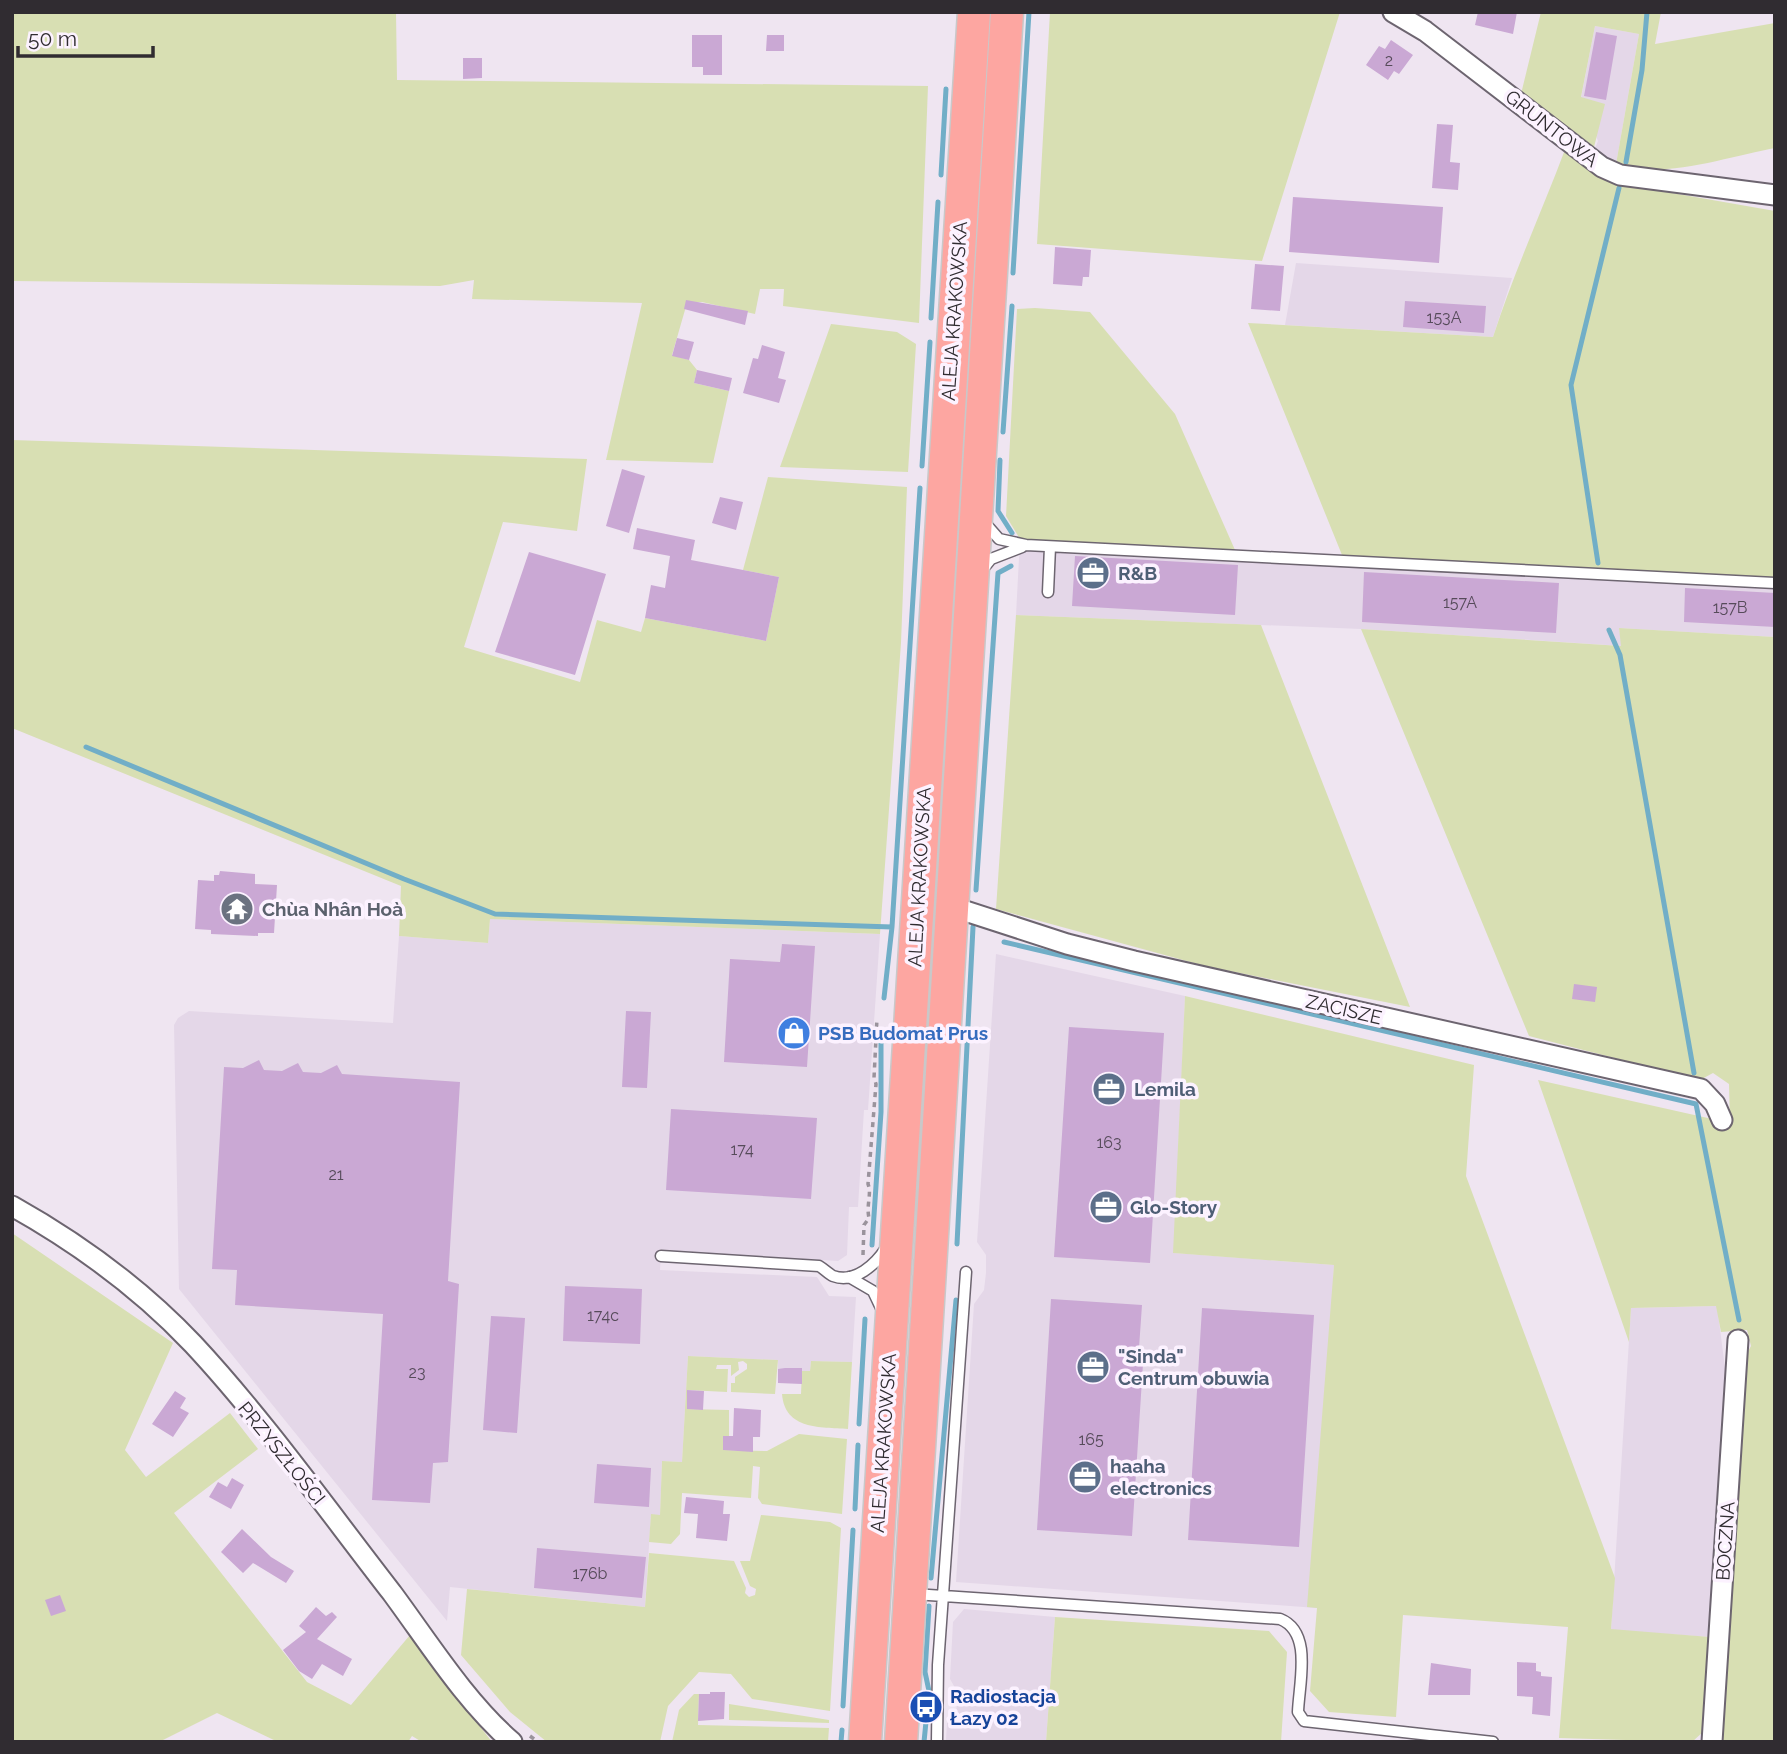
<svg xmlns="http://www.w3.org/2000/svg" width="1787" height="1754" font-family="Raleway,sans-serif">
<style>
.built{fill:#e4d7e8}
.green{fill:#d8dfb3}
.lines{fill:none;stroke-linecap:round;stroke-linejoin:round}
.stream{stroke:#71aec7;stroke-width:5}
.building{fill:#caa8d4}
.lane-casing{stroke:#6d6570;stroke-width:13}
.street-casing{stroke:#6d6570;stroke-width:23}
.primary-casing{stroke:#c9c8c9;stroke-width:35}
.path{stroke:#9a939c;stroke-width:3.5;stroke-dasharray:5 5;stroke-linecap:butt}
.lane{stroke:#fff;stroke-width:10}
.street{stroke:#fff;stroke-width:19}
.primary{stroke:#fda6a1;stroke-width:32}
.labels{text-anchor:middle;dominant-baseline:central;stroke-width:7;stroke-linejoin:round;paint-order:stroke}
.number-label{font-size:16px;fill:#564b5a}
.street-label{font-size:19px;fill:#302c31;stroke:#fcf2ff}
.service-label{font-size:19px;font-weight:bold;fill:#4e5e75;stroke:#fcf2ff;text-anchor:start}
.worship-label{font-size:19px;font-weight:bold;fill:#5b616d;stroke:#fcf2ff;text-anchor:start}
.shop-label{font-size:19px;font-weight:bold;fill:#366cbe;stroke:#fcf2ff;text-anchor:start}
.transit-label{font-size:19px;font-weight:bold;fill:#164399;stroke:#fcf2ff;text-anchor:start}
</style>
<rect width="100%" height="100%" fill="#efe5f1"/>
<!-- built -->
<path class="built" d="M1595,26L1639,34L1616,164L1593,154L1598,141L1581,98Z
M1296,263L1512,278L1493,337L1285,325Z
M1020,539L1775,579V637L1619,628L1622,646L1361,629L1016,615Z
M490,919L880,934L868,1110H864L858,1207H849L847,1255L838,1261L661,1250L660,1270L817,1277L829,1296L856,1297L852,1362L811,1361L810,1371H802L778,1369V1360L688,1356L682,1462L662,1461L660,1516L651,1515L645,1607L450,1587L447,1621L179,1289L174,1025L178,1018L189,1011L393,1023L399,936L488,943Z
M996,954L1185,996L1174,1253L1334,1265L1317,1608L956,1582L974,1304L984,1290L986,1273V1255L977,1242Z
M1717,1306L1725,1368L1710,1637L1611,1630L1631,1308Z
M964,1609L1055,1617L1046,1742L946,1740L947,1723L956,1714L958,1693L950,1679L953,1622Z"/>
<!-- green -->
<path class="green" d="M12,12H396L397,80L928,86L919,323L783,306L784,289H760L755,314L702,302L687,303L672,355L689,360L697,370L694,383L729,391L713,463L606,460L642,303L472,299L474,280L440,286L12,281Z
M1050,12H1340L1262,261L1037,244Z
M1541,12H1661L1655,44L1775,23V148C1731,156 1658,181 1616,164L1639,34L1595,26L1581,97L1605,104L1594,147L1569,136L1521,94Z
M1566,147L1621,184L1775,211V579L1342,555L1248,323L1493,337C1514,272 1542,211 1566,147Z
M1035,308L1090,312L1175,414L1235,550L1020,539L1006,516L1017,309Z
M831,324L897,332L916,344L908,472L780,467Z
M12,440L587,459L577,531L503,522L464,647L580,682L597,620L641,632L645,618L766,641L779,577L743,570L768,477L907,487L901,643L880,934L490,919L488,943L399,936L401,886L12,728Z
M1016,615L1261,625L1410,1007L1205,966L996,909Z
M1619,628L1775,637V1742H1721L1744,1359L1751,1346L1747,1330L1721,1332L1716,1306L1631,1308L1629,1342L1538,1080L1730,1123L1729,1084L1713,1073L1700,1080L1529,1036L1361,629L1621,646Z
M1185,996L1474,1065L1466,1176L1615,1578L1611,1629L1710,1637L1704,1731L1692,1742L1559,1738L1568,1627L1403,1615L1396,1717L1329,1712L1310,1691L1317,1608L1307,1607L1334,1265L1173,1253Z
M12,1233L173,1343L125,1450L146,1477L230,1413L258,1449L174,1513L307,1682L351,1705L410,1635L492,1742H422L412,1736L408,1742H278L217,1713L159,1742H12Z
M688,1356L778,1360L775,1394L731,1392V1383H735V1377L747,1369V1364L743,1361L738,1362L739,1370L731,1376V1365H717L716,1369H728L727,1392L687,1390V1409L729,1410V1436H723V1450L767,1451L799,1434L847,1439L842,1514L762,1504L758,1498L760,1467L753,1466L751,1498L682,1493L680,1534L671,1544L649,1542L651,1514L660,1515L662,1461L682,1462Z
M811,1361L852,1362L848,1429C820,1427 785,1430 782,1394H801L802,1371H810Z
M761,1515L830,1522L841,1528L830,1711L752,1699L731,1674L699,1672L668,1706L660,1742H547L510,1712L461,1655L467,1589L645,1607L649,1553L734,1561L746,1588L745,1593L749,1597L755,1595L756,1589L750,1586L740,1561H750Z
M1055,1617L1269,1631L1287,1652L1281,1742H1046Z
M694,1694H699L698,1725L829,1728L828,1742H672L679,1710Z
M729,1704L829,1720V1723L729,1720Z"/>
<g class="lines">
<!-- stream -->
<path class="stream" d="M1626,162L1642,70L1647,12
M941,175L946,89
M1013,273L1029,12
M931,318L938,202
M1003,432L1012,306
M1000,460L998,511L1012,533
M922,466L930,342
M1598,563L1571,385L1619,188
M1609,630L1620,655L1694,1073
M86,747L404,879L495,914L892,927
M976,890L998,573L1011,566
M1004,942L1696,1104L1739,1320
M884,998L892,927L920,488
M957,1244L973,927
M872,1245L881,1112V1034
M859,1424L865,1319
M855,1509L858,1445
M931,1578L956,1300
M843,1706L853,1530
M841,1742L842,1730
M924,1742L929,1691L925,1672L929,1606"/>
</g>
<!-- building -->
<path class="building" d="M1478,12H1517L1513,34L1475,25Z
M1596,32L1617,36L1606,100L1584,96Z
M692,35H722V75H703V67H692Z
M767,35H784V51H766Z
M1391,40L1413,55L1399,74L1394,71L1388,80L1366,65L1379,46L1385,49Z
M463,58H482V78L463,79Z
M1437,124L1453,125L1450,162L1460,163L1458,190L1432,188Z
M1293,197L1443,207L1439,263L1289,252Z
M1055,247L1091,250L1089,277H1083L1082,286L1053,284Z
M1255,264L1284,266L1280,311L1251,309Z
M686,300L748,311L745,325L684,309Z
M1405,301L1486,306L1484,333L1403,327Z
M677,338L694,342L689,360L672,356Z
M762,345L785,352L778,378L786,380L779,403L743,393L753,358L758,359Z
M697,370L732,378L729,391L694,383Z
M622,469L645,476L629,533L606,526Z
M720,497L743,502L736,530L712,523Z
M637,528L695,540L691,560L779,577L766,641L645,618L651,585L665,588L670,556L633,549Z
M529,552L606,574L575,675L495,652Z
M1075,556L1238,565L1235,615L1072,606Z
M1364,572L1559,583L1556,633L1362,622Z
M1685,588L1775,593V627L1684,622Z
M220,871L255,874V884L277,885L274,933H258V936L211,934V930L195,929L198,880L214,881V875H219Z
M782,944L815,946L807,1067L724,1062L730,959L780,962Z
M1574,984L1597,987L1595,1002L1572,999Z
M626,1011L651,1012L647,1088L622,1087Z
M1069,1027L1164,1033L1150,1263L1054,1257Z
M259,1060L264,1070L282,1071L298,1063L303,1072L321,1073L337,1065L342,1074L460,1082L448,1281L459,1284L448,1462L433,1463L430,1503L372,1500L383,1314L235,1305L237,1270L212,1269L224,1067L243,1068Z
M671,1109L817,1118L811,1199L666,1190Z
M565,1286L642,1289L640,1344L563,1341Z
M1051,1299L1142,1305L1139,1348H1144L1132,1536L1037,1530Z
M1202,1308L1314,1315L1299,1547L1188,1540Z
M491,1316L525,1318L517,1433L483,1430Z
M785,1368H802V1384L778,1383V1369Z
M687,1390L704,1391L703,1410L687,1409Z
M175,1391L186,1398L180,1408L189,1413L173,1437L152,1424Z
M734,1408L761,1410L760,1437H753V1452L723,1450V1436H733Z
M597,1464L651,1468L649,1507L594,1503Z
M232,1478L244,1485L231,1509L209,1497L218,1482L227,1487Z
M686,1497L724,1501L723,1514H730L727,1541L696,1538L698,1514L684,1513Z
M242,1529L271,1557L294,1571L286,1583L253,1563L243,1573L221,1552Z
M537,1548L646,1557L642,1598L534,1588Z
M60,1595L66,1611L51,1616L45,1600Z
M316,1607L326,1616L332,1612L337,1617L317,1639L352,1659L343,1676L322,1664L312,1679L299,1671L283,1650L306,1632L299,1626Z
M1517,1662L1536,1663V1671L1541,1672V1676L1552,1677L1550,1716L1532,1714L1533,1697L1517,1696Z
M1431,1663L1471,1669L1470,1695H1428Z
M710,1692H725L724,1719L698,1721L699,1694H710Z"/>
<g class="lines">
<defs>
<path id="lane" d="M985,523L999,539L1026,545L1775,583
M982,570L991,559L1022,547
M1048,592L1050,547
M661,1256L819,1266C824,1269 829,1274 833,1276C855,1284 876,1264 886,1248
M849,1277L873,1291L882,1310
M914,1594L1280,1619C1313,1632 1299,1683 1298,1712L1304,1721L1493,1742
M937,1742L938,1665L966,1272"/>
<path id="street" d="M1393,12L1425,31L1602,167L1620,175L1775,195
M953,907L1067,944L1134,961L1701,1089L1715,1104L1722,1120
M12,1206C78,1243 141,1289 193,1344C263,1419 329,1512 392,1593C429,1643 465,1701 512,1742
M1712,1742L1738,1340"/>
<path id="primary" d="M865,1742L974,12
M901,1742L1007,12"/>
</defs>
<!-- lane casing -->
<use href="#lane" class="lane-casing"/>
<!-- street casing -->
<use href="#street" class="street-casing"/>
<!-- primary casing -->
<use href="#primary" class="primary-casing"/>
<!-- path -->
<path class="path" d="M863,1255L864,1225L869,1218C866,1205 872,1194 868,1184L876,1084L874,1078L877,1018
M530,1736L538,1742"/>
<!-- lane -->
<use href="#lane" class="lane"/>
<!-- street -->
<use href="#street" class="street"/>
<!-- primary -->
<use href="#primary" class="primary"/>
</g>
<!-- icons -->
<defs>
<symbol id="office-disc" viewBox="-11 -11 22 22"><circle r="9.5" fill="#5c6f8a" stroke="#fcf2ff"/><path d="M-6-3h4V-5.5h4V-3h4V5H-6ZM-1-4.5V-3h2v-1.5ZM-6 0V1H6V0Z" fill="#fff"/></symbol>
<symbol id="temple-disc" viewBox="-11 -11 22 22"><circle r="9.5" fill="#6b7280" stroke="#fcf2ff"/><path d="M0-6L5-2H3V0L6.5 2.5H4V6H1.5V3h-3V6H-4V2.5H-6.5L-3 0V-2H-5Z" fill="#fff"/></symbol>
<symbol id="shop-disc" viewBox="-11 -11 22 22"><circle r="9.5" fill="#3f7fe0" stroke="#fcf2ff"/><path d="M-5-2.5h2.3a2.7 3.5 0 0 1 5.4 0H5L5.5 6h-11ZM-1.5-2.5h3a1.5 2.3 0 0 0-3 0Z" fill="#fff"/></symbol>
<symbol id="bus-disc" viewBox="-11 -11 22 22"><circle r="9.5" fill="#1a4fb4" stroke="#fcf2ff"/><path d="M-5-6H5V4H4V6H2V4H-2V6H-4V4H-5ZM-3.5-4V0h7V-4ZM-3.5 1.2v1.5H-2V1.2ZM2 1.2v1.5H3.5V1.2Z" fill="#fff"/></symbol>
</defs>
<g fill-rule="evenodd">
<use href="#office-disc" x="1074" y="554" width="38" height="38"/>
<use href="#temple-disc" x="218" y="890" width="38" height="38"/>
<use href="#shop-disc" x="775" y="1014" width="38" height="38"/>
<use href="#office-disc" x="1090" y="1070" width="38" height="38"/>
<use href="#office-disc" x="1087" y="1188" width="38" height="38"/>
<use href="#office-disc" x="1074" y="1348" width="38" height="38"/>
<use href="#office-disc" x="1066" y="1458" width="38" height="38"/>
<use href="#bus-disc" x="907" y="1688" width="38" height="38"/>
</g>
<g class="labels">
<!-- number labels -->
<g class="number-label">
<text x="1389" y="60">2</text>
<text x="1444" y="317">153A</text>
<text x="1460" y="602">157A</text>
<text x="1730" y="607">157B</text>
<text x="1109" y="1142">163</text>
<text x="742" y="1149">174</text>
<text x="336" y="1174">21</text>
<text x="603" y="1315">174c</text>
<text x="417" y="1372">23</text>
<text x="1091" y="1439">165</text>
<text x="590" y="1573">176b</text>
</g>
<!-- street labels -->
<g class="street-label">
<text transform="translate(1552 128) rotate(38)">GRUNTOWA</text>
<text transform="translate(954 311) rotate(-86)">ALEJA KRAKOWSKA</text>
<text transform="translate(919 877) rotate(-87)">ALEJA KRAKOWSKA</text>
<text transform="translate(1344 1009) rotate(13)">ZACISZE</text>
<text transform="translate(883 1443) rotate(-86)">ALEJA KRAKOWSKA</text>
<text transform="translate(282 1453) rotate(51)">PRZYSZŁOŚCI</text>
<text transform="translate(1725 1541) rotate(-86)">BOCZNA</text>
</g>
<!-- service labels -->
<g class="service-label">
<text x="1118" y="573">R&amp;B</text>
<text x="1134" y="1089">Lemila</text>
<text x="1130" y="1207">Glo-Story</text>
<text x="1118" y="1356">"Sinda"<tspan x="1118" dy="22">Centrum obuwia</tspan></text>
<text x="1110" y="1466">haaha<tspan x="1110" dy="22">electronics</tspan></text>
</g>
<!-- worship labels -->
<g class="worship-label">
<text x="262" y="909">Chùa Nhân Hoà</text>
</g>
<!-- shop labels -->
<g class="shop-label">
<text x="818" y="1033">PSB Budomat Prus</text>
</g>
<!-- transit labels -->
<g class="transit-label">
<text x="950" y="1696">Radiostacja<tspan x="950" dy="22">Łazy 02</tspan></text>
</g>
</g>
<!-- border -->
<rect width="1787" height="1754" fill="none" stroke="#302c31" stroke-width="28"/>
<!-- scale -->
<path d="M18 46v10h135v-10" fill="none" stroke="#302c31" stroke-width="3.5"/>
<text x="28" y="46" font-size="21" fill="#302c31" stroke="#fcf2ff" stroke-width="5" paint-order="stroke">50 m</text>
</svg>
